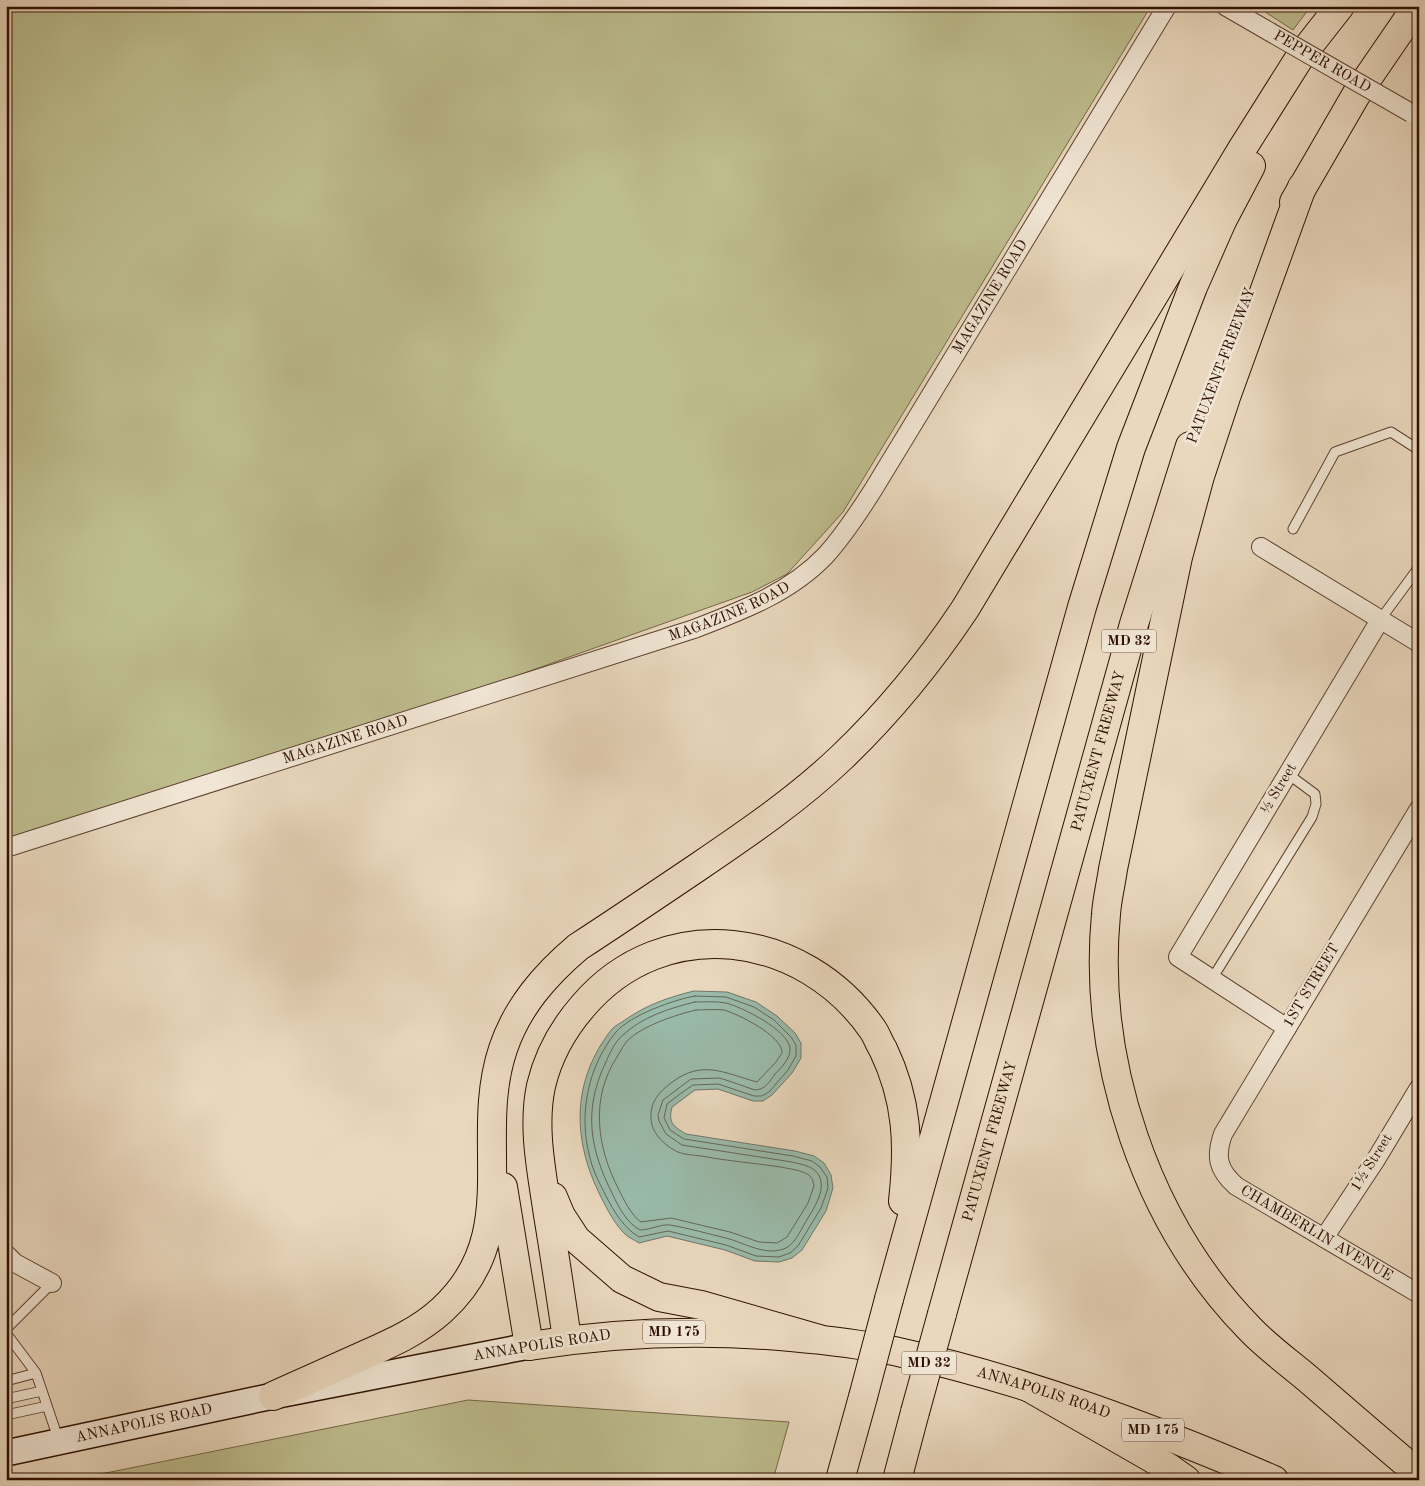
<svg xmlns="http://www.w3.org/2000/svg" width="1425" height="1486" font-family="'Old Standard TT',serif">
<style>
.green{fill:#bdbc8d;stroke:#766646}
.water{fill:#9abbab;stroke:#6f7767}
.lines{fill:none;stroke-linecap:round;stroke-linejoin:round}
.shore{stroke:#646656;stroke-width:1}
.lane-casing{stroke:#5e4230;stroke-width:11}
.street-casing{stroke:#5e4230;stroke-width:20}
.secondary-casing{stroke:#2f1000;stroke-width:28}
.primary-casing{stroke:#2f1000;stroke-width:30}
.highway-casing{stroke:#2f1000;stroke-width:30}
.lane{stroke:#f1e6d5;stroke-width:9}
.street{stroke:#f1e6d5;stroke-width:18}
.secondary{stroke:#f1e6d5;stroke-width:25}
.primary{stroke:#ead8be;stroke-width:28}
.highway{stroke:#ead8be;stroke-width:28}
.street-bridge-casing{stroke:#5e4230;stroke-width:20;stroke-linecap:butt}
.highway-bridge-casing{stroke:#2f1000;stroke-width:30;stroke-linecap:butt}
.street-bridge{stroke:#f1e6d5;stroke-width:18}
.highway-bridge{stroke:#ead8be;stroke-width:28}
.labels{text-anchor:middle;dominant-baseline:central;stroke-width:5;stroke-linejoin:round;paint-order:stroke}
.shield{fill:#f1e6d5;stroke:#695040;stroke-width:1}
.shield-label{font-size:14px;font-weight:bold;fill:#2f1000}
.street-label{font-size:15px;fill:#2f1000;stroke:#f1e6d5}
</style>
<rect width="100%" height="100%" fill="#ead8be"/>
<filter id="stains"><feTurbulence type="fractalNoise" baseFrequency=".004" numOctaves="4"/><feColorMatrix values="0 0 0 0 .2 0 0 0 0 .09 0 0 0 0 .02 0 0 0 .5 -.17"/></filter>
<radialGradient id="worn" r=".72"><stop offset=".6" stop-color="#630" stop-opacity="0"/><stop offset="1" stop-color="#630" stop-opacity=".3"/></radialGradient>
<!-- green -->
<path class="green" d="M6,6H1151L843,512L787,574L752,592L513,677L34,830L6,842Z
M1256,6H1311L1293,30Z
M468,1400L789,1422L773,1480H71Z"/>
<!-- water -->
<path class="water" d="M694,991L727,992L756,1002L777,1016L795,1033L801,1043V1058L792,1073L772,1095L763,1101H753L718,1089L695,1090L672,1107C668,1123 673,1126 686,1134L795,1151L814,1156L824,1163L831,1175L833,1188L826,1211L802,1250L792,1258L779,1262L755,1261L725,1250L667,1236L639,1243C635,1240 629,1238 626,1235C615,1225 607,1209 601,1197C572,1140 571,1081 612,1029C616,1025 621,1023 625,1020C646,1005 669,997 694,991Z"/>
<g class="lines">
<!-- shore -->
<path class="shore" d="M695,996L726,997L754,1007L774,1020L791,1037L796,1045V1056L788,1070L769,1092L762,1096H754L718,1084L693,1085L680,1094L667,1104L664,1118L670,1130L684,1139L793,1156L812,1161L820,1167L827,1177L828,1188L821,1208L798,1246L790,1253L779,1257L756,1256L726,1245L668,1231L639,1237C624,1228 614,1212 606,1196C600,1184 593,1171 590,1158C578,1115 588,1066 616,1032C631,1015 673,1000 695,996Z
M695,1002C705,1002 716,1001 726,1003C742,1007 788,1030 790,1048C791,1058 781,1068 775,1074C770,1081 765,1090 755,1090L720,1078L691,1079L663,1100L658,1115L659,1121L666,1134L682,1145L792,1162C804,1165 819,1167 821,1182C823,1194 814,1208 808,1218C802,1227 796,1243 786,1248C766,1257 745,1243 726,1238C708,1234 689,1228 670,1225C660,1224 650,1230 640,1230C627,1223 619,1208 613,1195C590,1150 583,1111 605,1064C609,1055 615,1041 623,1035C642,1017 670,1008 695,1002Z
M696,1010C705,1010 715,1009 724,1010C738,1014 783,1036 782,1053L776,1062L757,1082C724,1073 702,1059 671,1083C659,1092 650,1102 651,1118C651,1133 665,1146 678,1152C685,1155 694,1155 701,1156C727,1161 754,1163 781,1167C789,1169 803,1170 810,1176C813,1179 813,1182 814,1186L808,1203L787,1237L777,1243L759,1242L730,1232L671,1218L641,1222C631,1215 624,1200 618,1188C597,1147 590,1098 617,1057C620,1052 623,1046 627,1041C642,1026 675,1015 696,1010Z"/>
<defs>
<path id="lane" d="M1293,529L1335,452L1391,432L1419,450
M1380,620L1419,567
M1212,979L1312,817L1316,804L1315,794L1288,774
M6,1329L52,1283
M6,1333L36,1373
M6,1381L36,1373L59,1441
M10,1398L42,1391
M6,1415L47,1406"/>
<g id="street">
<path d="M1225,6L1270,32"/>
<path d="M1261,547L1419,643"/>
<path id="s1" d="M1419,809L1223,1134C1215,1157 1218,1170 1236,1186L1419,1294"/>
<path id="s2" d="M6,848L694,629C741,611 790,593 826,555C844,535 859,512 873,490L1167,6"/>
<path d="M1287,1028L1178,957L1380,620"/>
<path d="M1324,1238L1375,1161L1419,1088"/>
<path d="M6,1254L15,1263L52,1283"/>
</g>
<g id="secondary">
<path id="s3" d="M6,1453L273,1396L529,1346"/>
</g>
<g id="primary">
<path id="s4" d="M529,1346C616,1332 703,1329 791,1337C825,1340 860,1344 894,1351C1025,1380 1151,1427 1274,1480"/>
</g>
<g id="highway">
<path d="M1302,187L1226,397L1200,476L1178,557L1113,869C1111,884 1107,899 1106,914C1092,1061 1146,1223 1250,1329C1267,1347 1288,1362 1307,1378C1344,1410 1381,1442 1419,1474"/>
<path d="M1294,202L1356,95L1417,6"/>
<path d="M503,1187L529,1346"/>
<path d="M553,1197L561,1216L576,1239L622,1279L659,1297L701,1305L819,1339"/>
<path d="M889,1299L1082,607L1131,448L1193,287L1222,221L1251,166"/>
<path id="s5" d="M942,1314L1134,624L1190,446"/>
<path d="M567,1339C561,1298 555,1257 548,1215C542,1173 532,1128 541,1086C548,1056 563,1029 583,1006C664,911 804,930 873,1030C877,1036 879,1043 883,1049C908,1101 909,1146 903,1201"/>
<path d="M1030,1388L1169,1468L1186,1480"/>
<path d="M273,1396C302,1383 331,1370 360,1357C389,1344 418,1332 442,1310C525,1234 472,1141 503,1049C517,1007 545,975 578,947C618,921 658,894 698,867C748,833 798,799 842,757C889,712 929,663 965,609L1242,149L1300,57L1340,6"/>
<path d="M840,1480L863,1397"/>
<path d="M897,1480L915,1412"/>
</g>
</defs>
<!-- lane casing -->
<use href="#lane" class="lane-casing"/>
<!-- street casing -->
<use href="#street" class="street-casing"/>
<!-- secondary casing -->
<use href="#secondary" class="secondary-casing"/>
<!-- primary casing -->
<use href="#primary" class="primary-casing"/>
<!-- highway casing -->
<use href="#highway" class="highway-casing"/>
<!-- lane -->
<use href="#lane" class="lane"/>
<!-- street -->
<use href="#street" class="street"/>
<!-- secondary -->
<use href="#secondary" class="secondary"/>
<!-- primary -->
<use href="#primary" class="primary"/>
<!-- highway -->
<use href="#highway" class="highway"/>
<defs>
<g id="street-bridge">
<path id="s6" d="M1270,32L1411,113"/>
</g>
<path id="highway-bridge" d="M863,1397L889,1299
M915,1412L942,1314"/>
</defs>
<!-- street-bridge casing -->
<use href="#street-bridge" class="street-bridge-casing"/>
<!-- highway-bridge casing -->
<use href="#highway-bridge" class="highway-bridge-casing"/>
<!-- street-bridge -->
<use href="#street-bridge" class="street-bridge"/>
<!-- highway-bridge -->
<use href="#highway-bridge" class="highway-bridge"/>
</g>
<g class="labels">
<!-- shield labels -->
<g class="shield">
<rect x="1101.5" y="629.5" width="55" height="23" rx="4"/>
<rect x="643" y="1320.5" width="62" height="23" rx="4"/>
<rect x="901.5" y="1351.5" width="55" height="23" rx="4"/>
<rect x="1122" y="1418.5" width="62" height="23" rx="4"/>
</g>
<g class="shield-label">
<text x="1129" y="641">MD 32</text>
<text x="674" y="1332">MD 175</text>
<text x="929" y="1363">MD 32</text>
<text x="1153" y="1430">MD 175</text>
</g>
<!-- street labels -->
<g class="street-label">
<text stroke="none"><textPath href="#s6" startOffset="60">PEPPER ROAD</textPath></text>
<text stroke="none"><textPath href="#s2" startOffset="1181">MAGAZINE ROAD</textPath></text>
<text transform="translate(1222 366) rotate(-69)">PATUXENT FREEWAY</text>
<text stroke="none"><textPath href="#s2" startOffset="761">MAGAZINE ROAD</textPath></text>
<text stroke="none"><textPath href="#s2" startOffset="356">MAGAZINE ROAD</textPath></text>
<text stroke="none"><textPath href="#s5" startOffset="584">PATUXENT FREEWAY</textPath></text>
<text transform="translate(1279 789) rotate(-59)">½ Street</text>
<text transform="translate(1312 986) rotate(-59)">1ST STREET</text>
<text stroke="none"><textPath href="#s5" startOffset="179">PATUXENT FREEWAY</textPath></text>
<text transform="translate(1372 1163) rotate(-58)">1½ Street</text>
<text stroke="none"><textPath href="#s1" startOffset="531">CHAMBERLIN AVENUE</textPath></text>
<text transform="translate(542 1346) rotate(-9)">ANNAPOLIS ROAD</text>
<text stroke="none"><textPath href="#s4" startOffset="522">ANNAPOLIS ROAD</textPath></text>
<text stroke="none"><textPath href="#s3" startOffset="141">ANNAPOLIS ROAD</textPath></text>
</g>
</g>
<!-- margin -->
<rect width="1425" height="1486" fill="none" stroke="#ead8be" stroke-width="25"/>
<rect x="8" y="8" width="1410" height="1471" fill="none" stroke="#2f1000" stroke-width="2.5"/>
<rect x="12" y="12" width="1400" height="1461" fill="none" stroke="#2f1000"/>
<rect width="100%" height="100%" filter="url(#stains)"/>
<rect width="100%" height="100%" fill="url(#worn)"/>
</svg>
